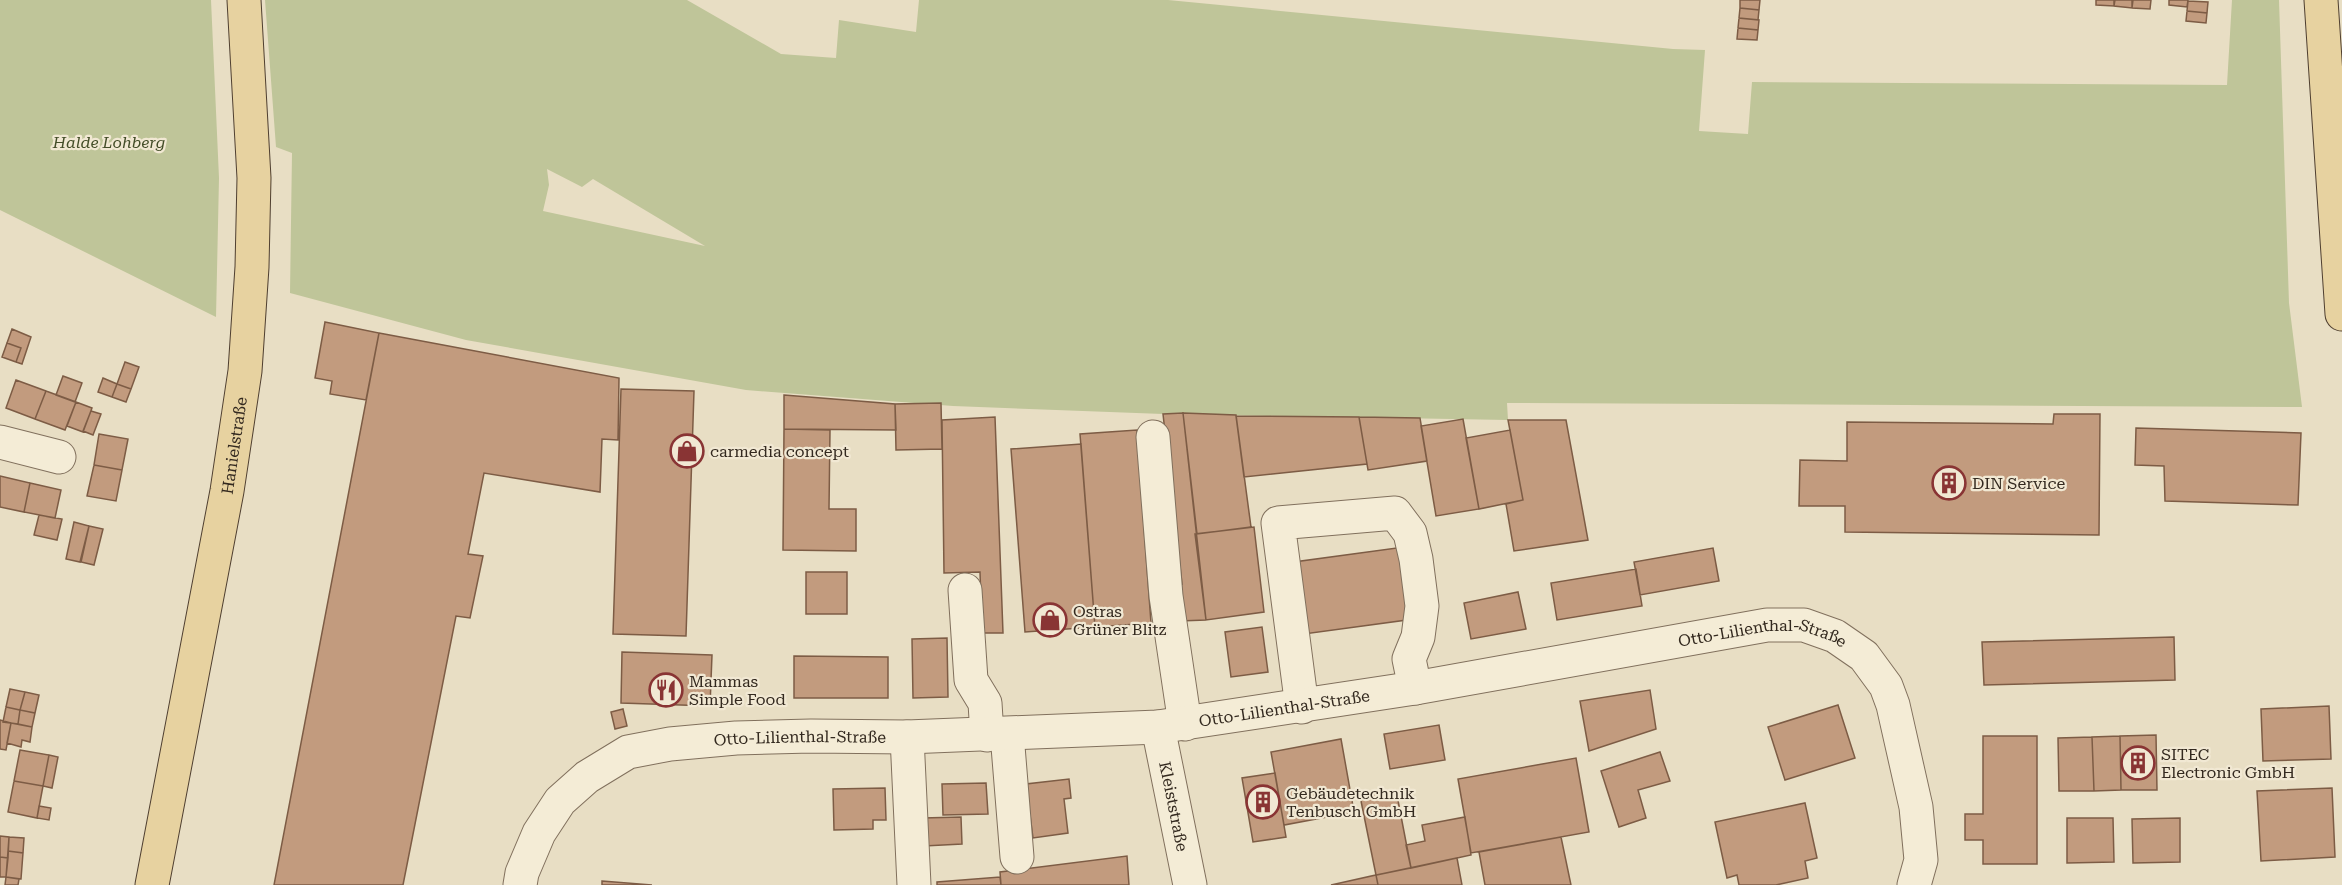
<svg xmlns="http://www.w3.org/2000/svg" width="2342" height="885" font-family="'Roboto Serif',serif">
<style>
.green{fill:#bfc599;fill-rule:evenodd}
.building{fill:#c29b7e;stroke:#7d5c45;stroke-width:1.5}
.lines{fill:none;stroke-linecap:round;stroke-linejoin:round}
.minor-casing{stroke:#81705d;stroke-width:35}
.major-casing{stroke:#4f3f30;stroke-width:35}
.minor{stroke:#f4ecd6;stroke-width:33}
.major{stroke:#e7d2a0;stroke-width:33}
.labels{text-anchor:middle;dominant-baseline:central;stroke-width:4.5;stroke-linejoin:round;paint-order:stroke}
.park-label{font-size:16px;font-style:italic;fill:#434d28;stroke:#f1e8d3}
.street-label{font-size:16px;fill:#33291f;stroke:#f1e8d3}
.poi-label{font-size:16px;fill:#33291f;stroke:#f1e8d3;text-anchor:start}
</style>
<rect width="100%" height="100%" fill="#e8dec4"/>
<!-- green -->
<path class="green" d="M0,0H211L219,178L216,317L0,210Z
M265,0H687L781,54L836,58L839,20L916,32L919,0H1168L1673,49L1705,50L1699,131L1748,134L1752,82L2227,85L2232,0H2279L2289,303L2302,407L1507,403L1508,420L1163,414L953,406L746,390L466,340L290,293L292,153L276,147ZM547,169L582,187L593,179L705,246L543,211L549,185Z"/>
<!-- building -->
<path class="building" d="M1740,0H1760L1759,10L1740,8Z
M2096,0H2114V6L2096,5Z
M2115,0H2132V8L2114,6Z
M2133,0H2151L2150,9L2132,8Z
M2169,0H2188L2187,7L2169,5Z
M2188,1L2208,2L2207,13L2187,11Z
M1740,8L1759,10L1758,20L1739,18Z
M2187,11L2207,13L2206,23L2186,21Z
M1739,18L1759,20L1758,30L1738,28Z
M1738,28L1758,30L1757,40L1737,39Z
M325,322L379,333L366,400L330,394L332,381L315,378Z
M12,329L31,337L22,364L16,362L21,348L7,343Z
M379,333L619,378L618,440L602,439L600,492L484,473L468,554L483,556L470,618L456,616L403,885H274Z
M7,343L21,348L16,362L2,357Z
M125,362L139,367L131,389L117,384Z
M63,376L82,383L75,402L56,395Z
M103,378L117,384L112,397L98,392Z
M16,380L46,391L35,419L6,408Z
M117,384L131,389L126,402L112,397Z
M621,389L694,391L686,636L613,634Z
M46,391L76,402L65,430L35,419Z
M784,395L895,404L896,430L784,429Z
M76,402L92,408L83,432L67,426Z
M941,403L942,449L896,450L895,404Z
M91,411L101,414L93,435L83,431Z
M1183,413L1236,415L1251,527L1197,534Z
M1183,413L1206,620L1179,621L1176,583L1182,584L1163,414Z
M2054,414H2100L2099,535L1845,532V506H1799L1800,460L1847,461V422L2053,424Z
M1236,416L1359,417L1367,464L1244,477Z
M995,417L1003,633H982L980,572L944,573L942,420Z
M1359,417L1420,418L1427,461L1368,470Z
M1463,419L1479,509L1436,516L1421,426Z
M1508,420H1566L1588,540L1514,551L1506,504L1523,500Z
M2136,428L2301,433L2298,505L2165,501L2164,466L2135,465Z
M784,429L830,430L829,509H856V551L783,550Z
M1137,430L1151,623L1095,627L1080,434Z
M1510,430L1523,500L1479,509L1466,438Z
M99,434L128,439L122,470L94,465Z
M1081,444L1095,627L1025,632L1011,449Z
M94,465L122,470L116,501L87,496Z
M0,476L30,483L24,512L0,507Z
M30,483L61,490L55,518L24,512Z
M39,515L62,519L57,540L34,535Z
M74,522L89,526L80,562L66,559Z
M89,526L103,529L94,565L81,562Z
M1254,527L1264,612L1206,620L1195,534Z
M1404,547L1414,619L1304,634L1294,562Z
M1713,548L1719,581L1640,595L1634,562Z
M1636,569L1642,606L1557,620L1551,583Z
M806,572H847V614H806Z
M1518,592L1526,629L1471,639L1464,603Z
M1262,627L1268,672L1231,677L1225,632Z
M2174,637L2175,680L1984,685L1982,642Z
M947,638L948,697L913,698L912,639Z
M622,652L712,655L710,706L621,703Z
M794,656L888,657V698H794Z
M10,689L25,692L20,710L6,707Z
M1650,690L1656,729L1589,751L1580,701Z
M25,692L39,695L35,713L20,710Z
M1838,705L1855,758L1785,780L1768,727Z
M2329,706L2331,759L2263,761L2261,709Z
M6,707L20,710L18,724L3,722Z
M623,709L627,726L615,729L611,712Z
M20,710L35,713L32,727L18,724Z
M0,720L11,723L6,750L0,749Z
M11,723L32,727L30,742L22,740L21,747L7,743Z
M1439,725L1445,760L1390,769L1384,734Z
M2156,735L2157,790H2121L2120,736Z
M1983,736H2037V864H1983V840H1965V814H1983Z
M2120,736L2121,790L2094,791L2092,737Z
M2092,737L2094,791H2059L2058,738Z
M1341,739L1354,812L1284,825L1271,752Z
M20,750L49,755L43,786L14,781Z
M1660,752L1670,781L1638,790L1646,818L1619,827L1601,771Z
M49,755L58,757L52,788L43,786Z
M1576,758L1589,832L1471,853L1458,779Z
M1275,773L1286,837L1253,842L1242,778Z
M1069,779L1071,798L1064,799L1068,833L1033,838L1026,784Z
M14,781L43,786L37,818L8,812Z
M986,783L988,814L943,815L942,784Z
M885,788L886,820H873V829L834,830L833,789Z
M2332,788L2335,857L2261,861L2257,791Z
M1396,790L1411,868L1376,875L1360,796Z
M1805,803L1817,858L1805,861L1808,878L1776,885H1739L1737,875L1727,878L1715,822Z
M39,806L51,808L49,820L37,818Z
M961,817L962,844L924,846L923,818Z
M1465,817L1471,855L1411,868L1406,845L1425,841L1422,825Z
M2067,818H2113L2114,862L2067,863Z
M2180,818V862L2133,863L2132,819Z
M0,836L9,837L8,858L0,857Z
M9,837L24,838L23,853L8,851Z
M1561,837L1571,885H1485L1479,852Z
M8,851L23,853L21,879L6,877Z
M1127,856L1129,885H1001L1000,872Z
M0,857L8,858L6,877H0Z
M1457,858L1462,885H1378L1376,875Z
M1376,875L1378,885H1331Z
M6,877L19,879L18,885H5Z
M1000,877L1001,885H937V882Z
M602,881L652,885H602Z"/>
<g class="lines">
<defs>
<g id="minor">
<path d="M1153,437L1166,596L1185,724"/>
<path d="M0,442L59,457"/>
<path d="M965,590L971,680L985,703L987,735"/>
<path d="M1302,707L1278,523L1395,513L1410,533L1416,559L1422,606L1418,637L1409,659L1415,688"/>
<path id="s1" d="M1158,727L1190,885"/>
<path d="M1007,734L1017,857"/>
<path d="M907,737L914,885"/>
<path id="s2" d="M520,885L522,873L539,833L560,801L587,777L628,752L670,744L736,738L811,736L907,737L1158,727L1415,688L1767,625H1804L1835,636L1864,656L1886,686L1893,705L1916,807L1921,860L1914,885"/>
</g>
<g id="major">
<path d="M2321,0L2342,314"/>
<path id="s3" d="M152,885L227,491L245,371L252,267L254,178L244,0"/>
</g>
</defs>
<!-- minor casing -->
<use href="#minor" class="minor-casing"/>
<!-- major casing -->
<use href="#major" class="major-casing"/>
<!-- minor -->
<use href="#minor" class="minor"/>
<!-- major -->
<use href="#major" class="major"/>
</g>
<!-- icons -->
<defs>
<symbol id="shop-ring" viewBox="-11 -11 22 22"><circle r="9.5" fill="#f1e8d3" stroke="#893434" stroke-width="1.5"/><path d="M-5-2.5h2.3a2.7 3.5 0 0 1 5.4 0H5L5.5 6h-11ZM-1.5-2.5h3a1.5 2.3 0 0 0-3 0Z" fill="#893434"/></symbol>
<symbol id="building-ring" viewBox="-11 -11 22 22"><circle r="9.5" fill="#f1e8d3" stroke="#893434" stroke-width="1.5"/><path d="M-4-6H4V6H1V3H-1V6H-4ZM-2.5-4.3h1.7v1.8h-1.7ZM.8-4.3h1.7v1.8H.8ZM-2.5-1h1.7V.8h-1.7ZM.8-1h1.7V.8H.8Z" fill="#893434"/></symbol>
<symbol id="restaurant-ring" viewBox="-11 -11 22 22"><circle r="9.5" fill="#f1e8d3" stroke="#893434" stroke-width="1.5"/><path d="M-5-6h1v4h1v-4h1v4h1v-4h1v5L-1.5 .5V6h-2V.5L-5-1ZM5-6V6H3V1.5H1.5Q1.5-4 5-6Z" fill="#893434"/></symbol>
</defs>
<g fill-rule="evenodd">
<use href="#shop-ring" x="668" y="432" width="38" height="38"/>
<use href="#building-ring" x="1930" y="464" width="38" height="38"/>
<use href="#shop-ring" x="1031" y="601" width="38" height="38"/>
<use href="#restaurant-ring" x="647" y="671" width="38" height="38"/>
<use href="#building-ring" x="2119" y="744" width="38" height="38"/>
<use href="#building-ring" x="1244" y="783" width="38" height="38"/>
</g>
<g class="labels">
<!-- park labels -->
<g class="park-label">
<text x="109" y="142">Halde Lohberg</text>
</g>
<!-- street labels -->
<g class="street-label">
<text stroke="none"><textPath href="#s3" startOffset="447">Hanielstraße</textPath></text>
<text stroke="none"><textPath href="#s2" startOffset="1323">Otto-Lilienthal-Straße</textPath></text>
<text stroke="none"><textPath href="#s2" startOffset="837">Otto-Lilienthal-Straße</textPath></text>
<text stroke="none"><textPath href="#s2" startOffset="351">Otto-Lilienthal-Straße</textPath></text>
<text stroke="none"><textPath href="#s1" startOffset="81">Kleiststraße</textPath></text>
</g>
<!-- poi labels -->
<g class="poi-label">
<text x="710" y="451">carmedia concept</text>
<text x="1972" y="483">DIN Service</text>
<text x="1073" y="611">Ostras<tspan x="1073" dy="18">Grüner Blitz</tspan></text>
<text x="689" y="681">Mammas<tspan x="689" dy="18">Simple Food</tspan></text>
<text x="2161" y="754">SITEC<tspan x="2161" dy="18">Electronic GmbH</tspan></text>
<text x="1286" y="793">Gebäudetechnik<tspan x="1286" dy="18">Tenbusch GmbH</tspan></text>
</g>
</g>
</svg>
